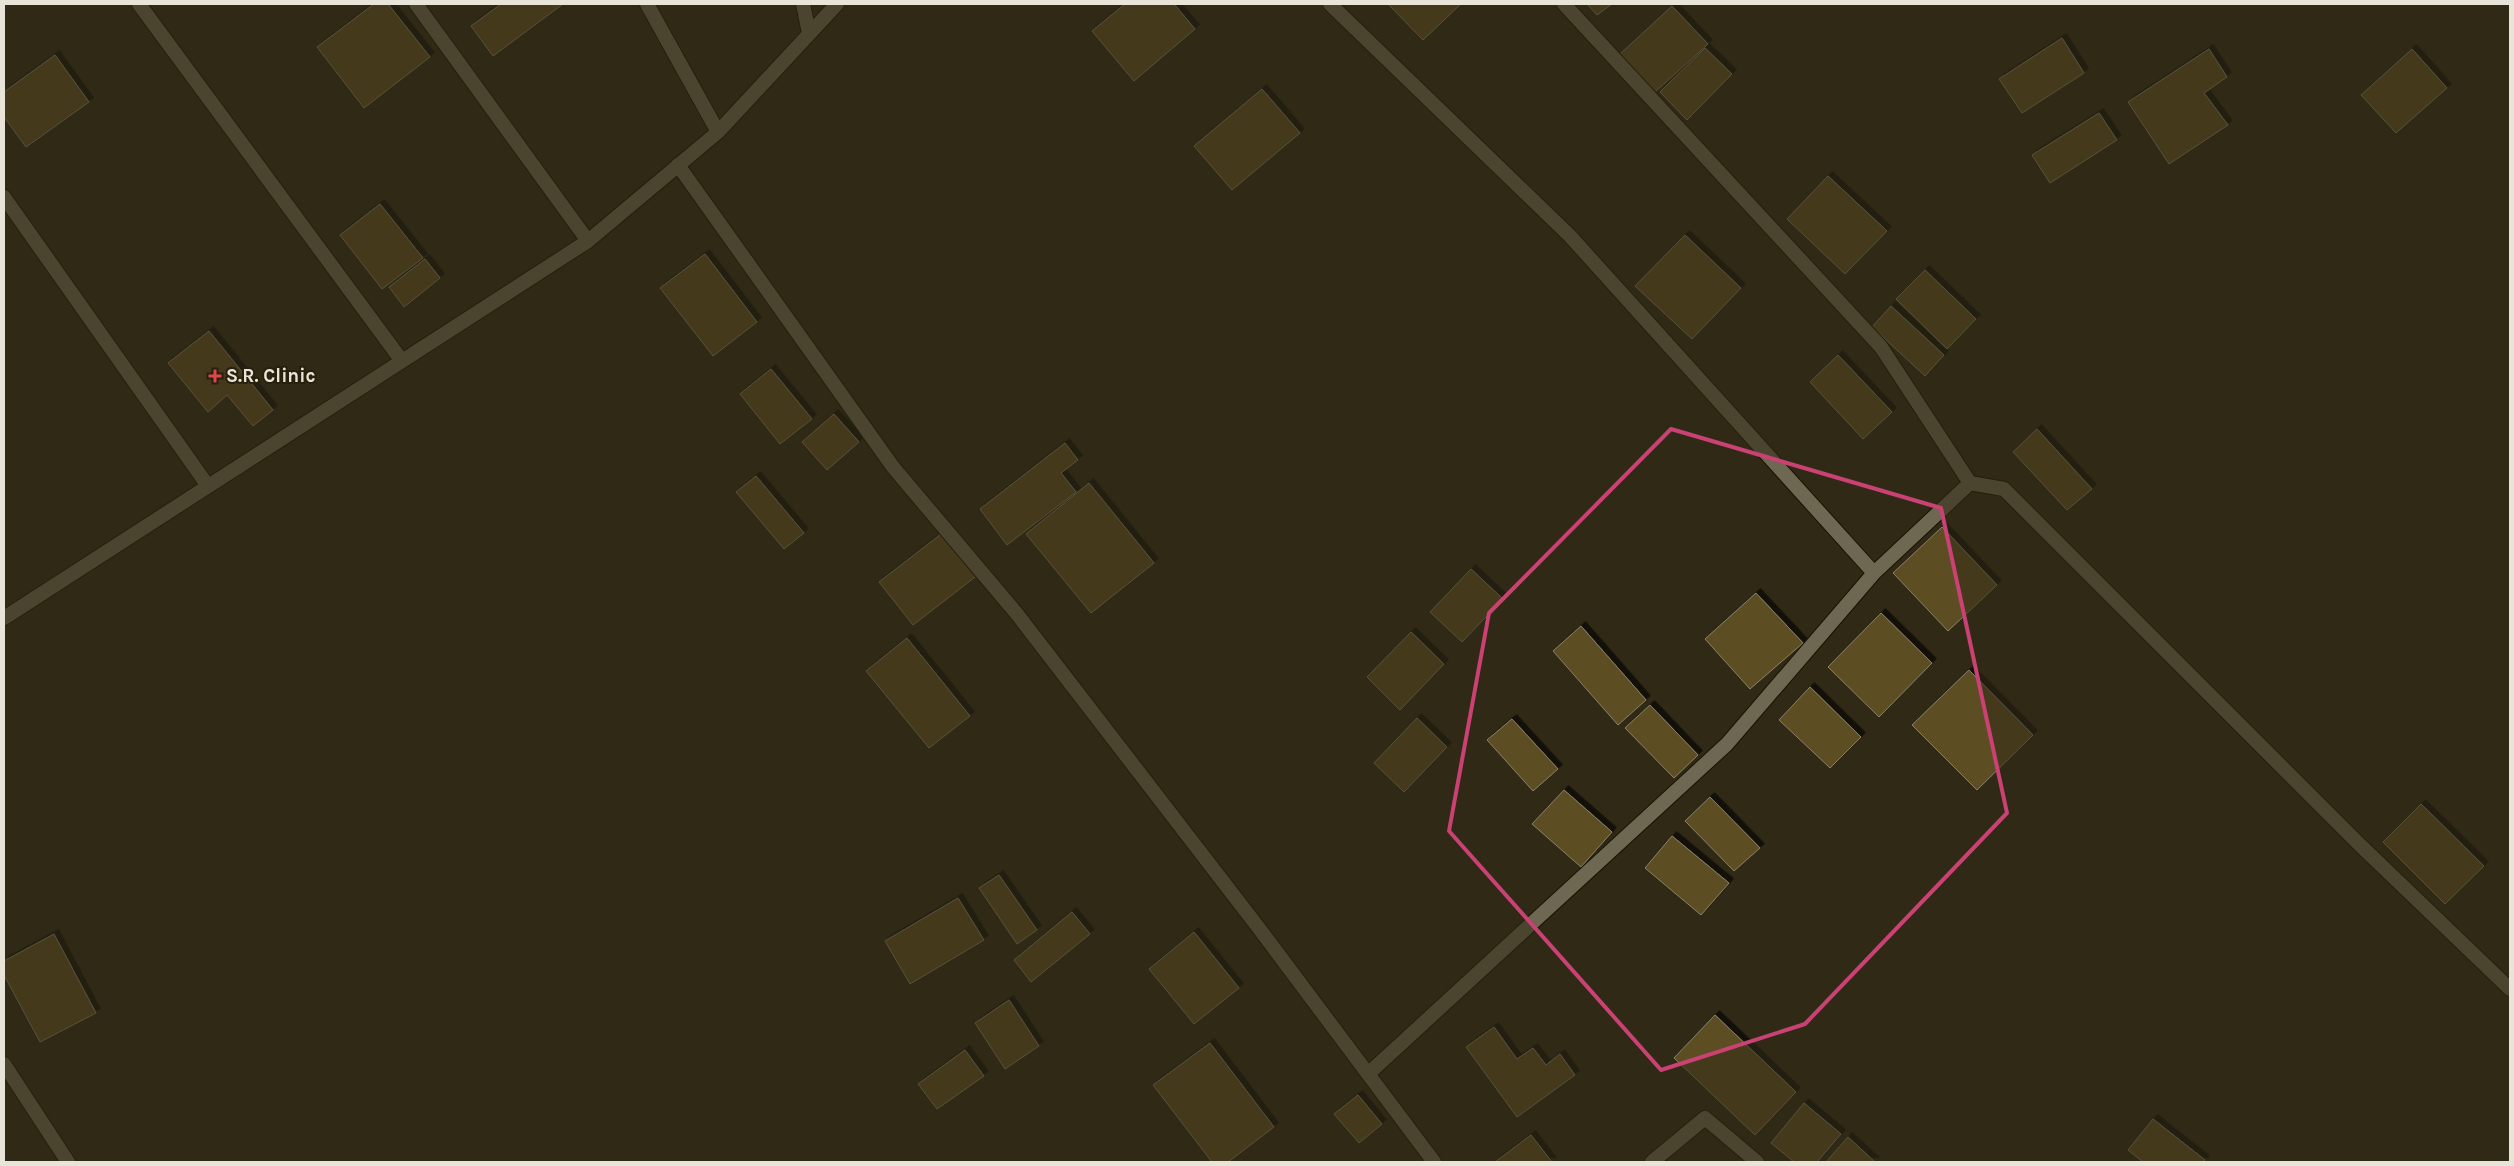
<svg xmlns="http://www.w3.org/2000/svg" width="2514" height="1166" font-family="Karla,sans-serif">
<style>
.building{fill:#5d4e21;stroke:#89816a;filter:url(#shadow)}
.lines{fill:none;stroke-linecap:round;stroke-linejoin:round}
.minor-casing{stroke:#181201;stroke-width:16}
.minor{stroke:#6e6751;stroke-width:14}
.marked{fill:none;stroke:#ca4174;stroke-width:4;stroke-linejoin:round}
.health-dot{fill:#e0444e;stroke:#26200c;stroke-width:2}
.labels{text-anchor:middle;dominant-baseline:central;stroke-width:4;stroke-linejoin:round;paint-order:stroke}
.poi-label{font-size:19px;font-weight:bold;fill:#e8e4d7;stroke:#26200c;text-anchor:start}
</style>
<defs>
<filter id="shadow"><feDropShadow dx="4.5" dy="-4.5" stdDeviation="0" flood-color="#0009"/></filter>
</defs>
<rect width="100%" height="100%" fill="#302916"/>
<!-- building -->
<path class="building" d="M374,4H388L430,57L364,108L317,47Z
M501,4H563L493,56L471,26Z
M1125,4H1174L1195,29L1134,81L1092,31Z
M1388,4H1461L1423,40Z
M1587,4H1612L1597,15Z
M1672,6L1708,44L1655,92L1620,54Z
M2062,38L2084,73L2022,113L1999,79Z
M1705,48L1732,74L1687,120L1660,92Z
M2209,49L2227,77L2204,93L2228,125L2169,164L2128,102Z
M2412,49L2447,88L2396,133L2361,95Z
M55,55L89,102L26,147L4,117V92Z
M1262,89L1300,133L1232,190L1194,146Z
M2099,113L2117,140L2050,183L2032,155Z
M1828,176L1887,231L1845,274L1787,219Z
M380,204L423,258L382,289L340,235Z
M1685,235L1741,288L1692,339L1635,286Z
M705,254L757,322L713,356L660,288Z
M425,259L440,278L404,307L389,287Z
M1925,270L1976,319L1947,349L1896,299Z
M1891,306L1944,355L1925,376L1872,327Z
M209,331L273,410L253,426L227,395L208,412L168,363Z
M1838,355L1892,412L1863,439L1810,382Z
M771,369L812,419L780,444L740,394Z
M834,414L859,442L827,470L802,442Z
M2037,429L2092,489L2067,510L2013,452Z
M1065,443L1078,460L1061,473L1076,492L1007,545L980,509Z
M756,476L804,533L784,549L736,492Z
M1089,483L1154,563L1091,613L1026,534Z
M1942,527L1997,585L1948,631L1893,573Z
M945,531L979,574L913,625L879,582Z
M1471,569L1503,599L1462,642L1430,612Z
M1756,593L1803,643L1750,689L1705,639Z
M1881,613L1932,663L1879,717L1828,667Z
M1581,626L1646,700L1618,725L1553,651Z
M1411,632L1444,664L1400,710L1367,677Z
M907,638L970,716L929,748L866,671Z
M1969,670L2033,735L1977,790L1912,725Z
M1810,687L1861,737L1830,768L1779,720Z
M1650,705L1698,755L1674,778L1625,728Z
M1417,718L1447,747L1404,792L1374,763Z
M1512,719L1558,769L1533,791L1487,740Z
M1564,790L1612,832L1581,867L1532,824Z
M1710,797L1760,848L1734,871L1685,821Z
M2421,804L2484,866L2445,904L2383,842Z
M1672,836L1729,883L1701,915L1645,868Z
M999,875L1037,930L1017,944L979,888Z
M958,898L984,940L910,984L885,941Z
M1072,912L1090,934L1031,982L1014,960Z
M1194,932L1239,988L1194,1024L1149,969Z
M54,934L96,1013L40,1042L4,975V961Z
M1009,1000L1039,1046L1005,1069L975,1023Z
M1715,1015L1796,1092L1755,1135L1674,1058Z
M1494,1027L1517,1059L1533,1048L1546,1065L1560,1054L1575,1075L1517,1117L1466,1047Z
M1210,1043L1274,1127L1228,1162H1212L1153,1085Z
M965,1050L984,1076L937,1109L918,1084Z
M1358,1095L1382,1124L1359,1143L1334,1114Z
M1804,1103L1841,1134L1817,1162H1794L1771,1143Z
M2153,1119L2205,1160L2203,1162H2143L2128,1150Z
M1531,1135L1552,1162H1495Z
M1848,1137L1875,1162H1826Z"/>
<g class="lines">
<defs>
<path id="minor" d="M139,4L402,361
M416,4L588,241
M647,4L718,132
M803,4L809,33
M1330,4L1570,236L1874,573
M1564,4L1881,347L1970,483
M678,165L893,467L1017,614L1258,927L1434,1162
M4,197L208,486
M4,618L588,241L718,132L837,4
M4,1064L68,1162
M1368,1074L1727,744L1874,573L1970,483L2004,489L2359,844L2510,989
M1652,1162L1705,1118L1757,1162"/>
</defs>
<!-- minor casing -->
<use href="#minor" class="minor-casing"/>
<!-- minor -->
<use href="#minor" class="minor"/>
</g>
<!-- marked area -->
<path d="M0 0H2514V1166H0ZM1671,429L1941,508L2007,813L1805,1024L1661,1070L1449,831L1489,613Z" fill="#302916" fill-opacity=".55" fill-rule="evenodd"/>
<path class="marked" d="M1671,429L1941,508L2007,813L1805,1024L1661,1070L1449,831L1489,613Z"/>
<!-- markers -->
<path class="health-dot" d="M212.5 368.5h5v5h5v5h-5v5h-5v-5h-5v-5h5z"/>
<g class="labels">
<!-- poi labels -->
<g class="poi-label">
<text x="226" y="376">S.R. Clinic</text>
</g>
</g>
<!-- border -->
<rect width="2514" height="1166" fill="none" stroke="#e8e4d7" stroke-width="10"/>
</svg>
